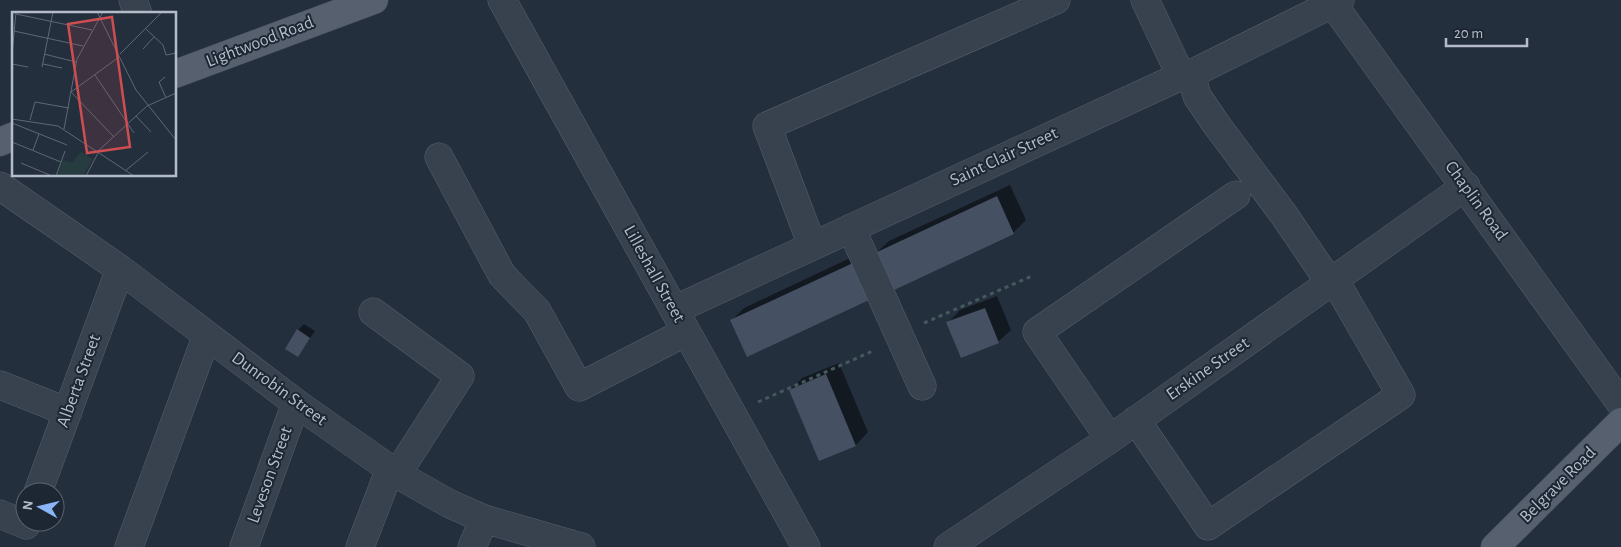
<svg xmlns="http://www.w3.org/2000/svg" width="1621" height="547" font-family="'Alegreya Sans',sans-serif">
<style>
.shadow{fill:#0007}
.building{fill:#455162}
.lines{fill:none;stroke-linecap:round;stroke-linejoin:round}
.minor-casing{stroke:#565f6c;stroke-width:29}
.major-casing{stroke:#414a57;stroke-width:29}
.path{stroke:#44595c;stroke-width:3;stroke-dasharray:4 4;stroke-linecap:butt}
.minor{stroke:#38414e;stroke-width:28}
.major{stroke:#56606e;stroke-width:28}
.labels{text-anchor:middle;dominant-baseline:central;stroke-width:4;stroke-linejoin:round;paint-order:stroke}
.street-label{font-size:18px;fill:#b4bcc9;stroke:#1d2633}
.inset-road{fill:none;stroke:#5e6776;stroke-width:1}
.view{fill:#ce4d50;fill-opacity:0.15;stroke:#ce4d50;stroke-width:2.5}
.inset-edge{fill:none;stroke:#b4bcc9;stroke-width:2.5}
</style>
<rect width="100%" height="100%" fill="#242f3e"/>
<!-- shadow -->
<path class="shadow" d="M1010,185L1026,220L1013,233L876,253L889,241Z
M865,251L869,299L732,320L744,308Z
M997,296L1011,330L998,342L948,323L960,310Z
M304,324L315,331L298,355V330Z
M839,363L868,432L856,445L819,460L790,390L802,378Z"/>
<!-- building -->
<path class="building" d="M997,196L1014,234L892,291L875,253Z
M853,263L869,300L747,357L730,320Z
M985,308L999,343L961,358L946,322Z
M297,329L310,338L298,357L285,349Z
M826,374L856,446L819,461L789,390Z"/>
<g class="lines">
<defs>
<path id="minor" d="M133,0L138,14
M502,0L806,547
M1145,0L1181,76
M1330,0L1621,404
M439,157L502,275L537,311L579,387L686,332
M0,186L120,269L296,403L397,474L450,504L484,519L581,547
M851,228L922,386
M812,245L767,126L1056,0
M674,310L1181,76L1191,74L1340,0
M373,312L460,376L397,474
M0,385L68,412
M1136,420L1208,526L1401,395L1334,279L1322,271L1284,215L1216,124L1197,96L1191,74
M1110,439L1037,332L1236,195
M38,492L120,269
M0,514L26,525
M129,547L207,335
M244,547L296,403
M360,547L390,469
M472,547L484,519
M948,547L1110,439L1466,186"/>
<path id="major" d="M175,74L374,0
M0,142L14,136
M1495,547L1621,422"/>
</defs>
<!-- minor casing -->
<use href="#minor" class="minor-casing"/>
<!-- major casing -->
<use href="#major" class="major-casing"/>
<!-- path -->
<path class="path" d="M924,323L1032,276
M758,402L875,350"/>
<!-- minor -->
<use href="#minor" class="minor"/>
<!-- major -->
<use href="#major" class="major"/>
</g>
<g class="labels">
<!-- street labels -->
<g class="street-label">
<text transform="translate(260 42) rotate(-21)">Lightwood Road</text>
<text transform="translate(1004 157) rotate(-25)">Saint Clair Street</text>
<text transform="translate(1476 201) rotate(54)">Chaplin Road</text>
<text transform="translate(654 274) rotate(61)">Lilleshall Street</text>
<text transform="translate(1208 369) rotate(-35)">Erskine Street</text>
<text transform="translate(79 381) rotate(-70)">Alberta Street</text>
<text transform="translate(279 389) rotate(36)">Dunrobin Street</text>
<text transform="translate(270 475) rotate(-70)">Leveson Street</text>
<text transform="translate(1558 485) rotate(-45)">Belgrave Road</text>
</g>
</g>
<!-- overview -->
<g transform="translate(12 12)">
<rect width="164" height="164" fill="#242f3e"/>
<path d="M69,140L81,147L71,164H45L51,148L60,151Z" fill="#263c3f"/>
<path class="inset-road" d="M85,0L124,78L164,128M4,2L80,18M134,17L151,33L154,43L164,41M2,19L71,34M131,37L142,25M32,42L64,50M108,42L150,0M0,43L4,0M0,52L16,55M31,52L50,56M30,55L41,0M83,63L122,121M153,65L147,70L154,86M124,104L139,120M0,107L46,114L122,164M18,108L23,90L57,96M0,111L55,133M52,117L65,47L91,0M102,125L59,80L107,45M0,130L49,150M21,138L27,122M85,140L135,94L164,81M9,151L40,164M113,159L136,140M44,164L53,139M74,164L86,141"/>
<path class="view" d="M100,5L118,135L75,141L56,12Z"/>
<rect width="164" height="164" class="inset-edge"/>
</g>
<!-- north arrow -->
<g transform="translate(40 507) rotate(278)"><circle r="24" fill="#1d2633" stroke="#59626f"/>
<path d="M0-4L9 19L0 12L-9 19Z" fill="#8ab4f8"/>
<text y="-8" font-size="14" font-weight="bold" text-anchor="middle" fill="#b4bcc9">N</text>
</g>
<!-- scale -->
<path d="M1446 38v8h81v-8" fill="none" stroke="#b4bcc9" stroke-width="2.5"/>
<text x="1454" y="38" font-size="15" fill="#b4bcc9" stroke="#1d2633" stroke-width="4" paint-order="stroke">20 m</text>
</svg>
